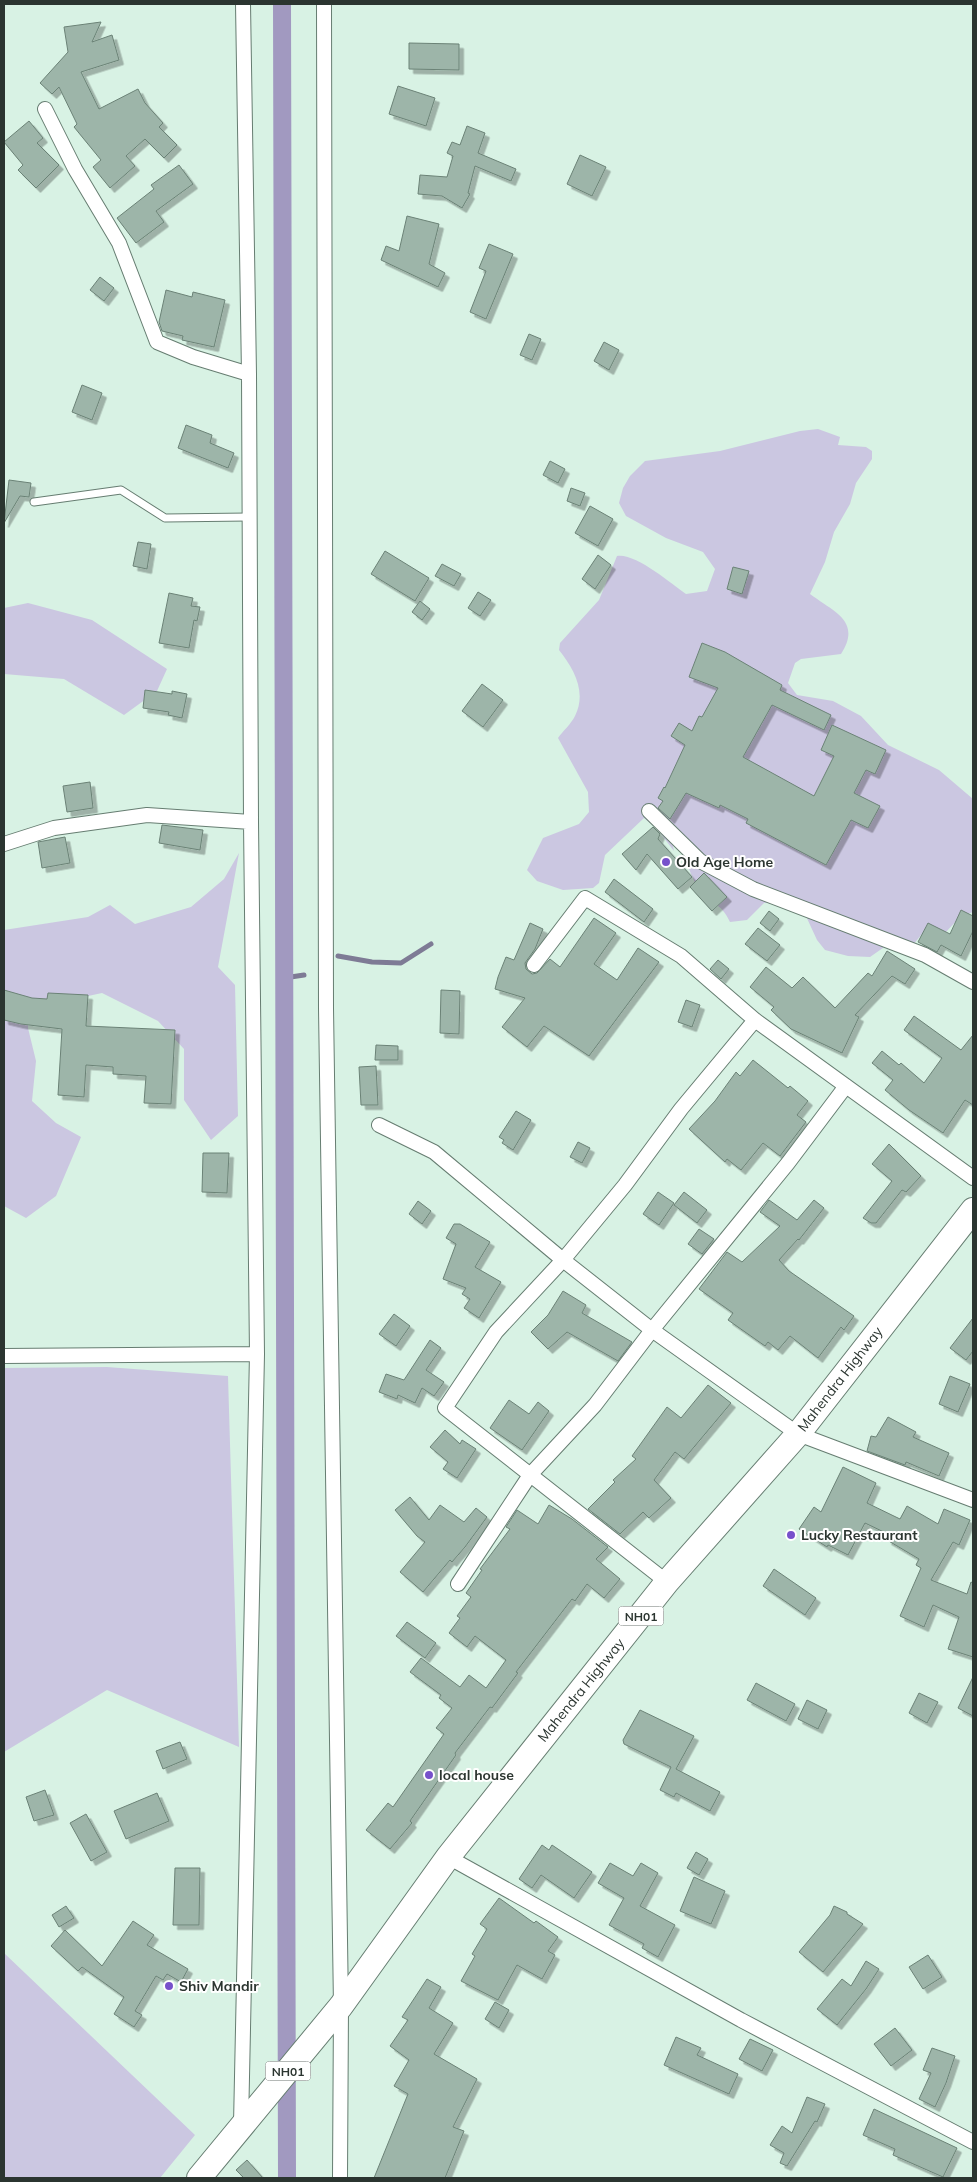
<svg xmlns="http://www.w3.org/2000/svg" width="977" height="2182" font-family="Mulish,sans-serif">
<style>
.green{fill:#cbc7e1}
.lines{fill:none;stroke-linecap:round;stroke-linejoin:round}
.stream{stroke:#7e7b95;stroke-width:5}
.canal{stroke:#a199c0;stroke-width:18}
.building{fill:#9db5a9;stroke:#6b8276;filter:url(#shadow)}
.service-casing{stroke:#667d71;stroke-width:9}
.minor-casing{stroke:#667d71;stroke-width:16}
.trunk-casing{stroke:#667d71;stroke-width:26}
.service{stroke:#fff;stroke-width:7}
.minor{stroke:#fff;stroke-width:14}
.trunk{stroke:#fff;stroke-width:24}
.poi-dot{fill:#7751cb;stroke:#fff;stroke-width:2}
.labels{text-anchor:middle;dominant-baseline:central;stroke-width:4;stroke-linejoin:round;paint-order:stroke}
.shield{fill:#fff;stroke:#6b726e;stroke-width:1}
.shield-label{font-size:12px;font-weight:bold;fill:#2b3530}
.poi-label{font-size:14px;font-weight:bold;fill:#2b3530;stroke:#fff;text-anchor:start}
.street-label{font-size:14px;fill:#2b3530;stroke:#fff}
</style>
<defs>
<filter id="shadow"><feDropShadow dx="4.5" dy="4.5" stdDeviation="0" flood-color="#0004"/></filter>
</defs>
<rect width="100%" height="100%" fill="#d8f2e4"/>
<!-- green -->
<path class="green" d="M818,429L840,437L838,445L866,447L872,451V459L856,483L850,504L834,532L825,562L810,594C834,612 862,621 841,654L801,659L795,663L788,683L797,695L833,701L861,716L888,745L939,770L973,799V912L960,917L945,933L926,929L908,951L890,943L870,957L848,956L825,950L817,940L805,914L778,902L764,903L747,920L730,922C723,906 715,905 703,894C692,883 684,854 679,839L672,841L674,851L657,829L644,818L605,855L599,883L593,888L563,890L537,881L527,870L543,838L579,824L589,812L588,792L558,738C563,731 571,724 575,716C587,692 574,669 559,650L560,643L599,600L617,556C636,553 670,583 686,594L707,591L715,569L703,552L666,538L626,516L619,503L623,488L630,476L645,461L720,451L800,431Z
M28,603L92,620L167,669L157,691L124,715L64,679L4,674V608Z
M239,853L218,967L235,985L238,1116L211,1140L184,1100V1049L158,1021L102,993L65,1001L29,1002L28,1028L36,1061L32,1101L56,1123L81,1137L56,1196L26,1218L4,1206V930L88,917L110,905L135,924L191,907L224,879Z
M107,1367L228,1376L239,1747L107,1690L4,1752V1368Z
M4,1953L195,2135L160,2178H4Z"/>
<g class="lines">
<!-- stream -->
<path class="stream" d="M338,956L372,962L401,963L431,944
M284,978L304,975"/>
<!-- canal -->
<path class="canal" d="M282,4L287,2178"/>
</g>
<!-- building -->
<path class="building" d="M101,22L92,42L112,35L119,60L81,72L99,109L138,89L145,103L163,123L159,127L177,145L164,158L145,139L126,156L135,166L110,188L93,167L101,160L74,127L77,124L59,87L52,94L40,83L68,52L64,27Z
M409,43L459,44V70L409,69Z
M398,86L435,98L426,126L389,114Z
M29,121L43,138L37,143L59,165L36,188L18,170L23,165L4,142Z
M467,126L485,133L478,153L516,169L511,181L475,166L468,193L470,194L462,208L442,196L418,194L420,175L447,177L453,156L447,153L452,142L460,145Z
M580,155L606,167L592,196L567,184Z
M179,165L193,184L156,211L164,222L136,243L117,218L154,189L151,185Z
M407,216L439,224L429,264L445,273L438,287L381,260L386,246L399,251Z
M489,244L513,254L486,319L470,312L486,271L479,268Z
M100,277L114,288L104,301L90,290Z
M166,290L192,297L193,292L225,300L214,347L182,340L183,336L162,331L159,322Z
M529,334L541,339L532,360L520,355Z
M604,342L619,350L609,370L594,361Z
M82,385L102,393L92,420L72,412Z
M186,425L212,435L210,443L234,453L228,468L178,448Z
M550,461L565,469L558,483L543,475Z
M9,480L31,483L29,497L20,496L4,523Z
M571,488L585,493L580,506L567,501Z
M590,506L613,519L598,546L575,533Z
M138,542L151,544L147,569L133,566Z
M385,551L429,578L415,601L371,574Z
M598,555L611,565L595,589L582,579Z
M442,564L461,574L454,586L435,576Z
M733,567L749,571L742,594L727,589Z
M478,592L491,600L480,616L468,608Z
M169,593L193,598L191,606L200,607L197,621L194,620L189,648L159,643Z
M420,601L430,609L422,620L412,612Z
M702,643L725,652L782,685L780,690L831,715L824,730L772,705L743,757L814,796L834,756L821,750L832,725L886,750L875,774L866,770L854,793L880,806L868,828L851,820L826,865L746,823L748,819L720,805L719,808L686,793L670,819L658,808L663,801L658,798L664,787L665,788L685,745L671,736L679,723L692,731L699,716L702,717L718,688L689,677Z
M482,684L503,700L483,727L462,711Z
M145,690L172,694V691L187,694L182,718L168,715L169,712L143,708Z
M90,782L93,808L67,812L63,786Z
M162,825L203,830L200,850L159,843Z
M653,827L660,834L658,839L692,877L678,889L647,854L636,870L622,854Z
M65,837L70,863L42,868L38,842Z
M704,873L727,897L712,911L690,887Z
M614,879L653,909L644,922L605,892Z
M961,910L973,916V931L961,956L941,945L937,952L918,942L928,923L950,934Z
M769,911L779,919L770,931L760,923Z
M594,918L616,933L594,964L617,980L638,948L659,962L589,1056L544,1026L527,1047L502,1027L525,998L495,989L498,977L506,957L514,960L530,923L543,929L535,949L525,963L526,969L532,974L537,973L550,959L560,967Z
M758,928L780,945L767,961L745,944Z
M887,951L915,969L905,984L892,976L855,1015L859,1017L842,1053L791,1029L771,1010L774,1007L750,987L766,967L792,988L803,977L835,1008L868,973L872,976Z
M718,960L729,969L721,979L710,969Z
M4,990L32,998L47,999L48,993L88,995L86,1026L175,1030L171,1104L144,1103L146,1076L113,1074V1067L86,1065L84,1097L58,1095L62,1029L21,1024L4,1020Z
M441,990L460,991L459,1034L440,1033Z
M686,1000L700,1005L692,1027L678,1022Z
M914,1016L961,1050L973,1035V1105L965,1100L943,1133L909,1110L885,1090L893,1080L872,1063L882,1051L899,1065L901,1063L924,1083L942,1058L904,1030Z
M376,1045L398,1046V1060H375Z
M753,1060L788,1088L790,1086L808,1101L797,1115L806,1122L780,1156L763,1143L741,1170L727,1159L725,1162L689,1129L715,1101L736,1072L740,1076Z
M376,1066L378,1105H361L359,1067Z
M516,1111L531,1120L513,1150L502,1143L504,1140L499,1137Z
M578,1142L590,1148L582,1163L570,1157Z
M889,1144L921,1176L906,1192L902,1190L876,1223H871L863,1218L892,1181L872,1164Z
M203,1153H229L227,1193L202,1192Z
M658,1192L674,1203L659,1225L643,1214Z
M684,1192L707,1210L697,1223L674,1205Z
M769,1200L797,1220L814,1200L824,1208L799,1240L798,1239L779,1260L789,1271L854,1316L844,1330L841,1327L818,1358L790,1336L778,1350L768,1342L765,1346L728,1320L733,1313L699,1289L727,1252L742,1262L780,1226L760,1212Z
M418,1201L431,1211L422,1224L409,1214Z
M454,1224H460L490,1242L475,1267L501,1282L479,1318L464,1308L470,1299L462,1294L466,1288L443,1279L456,1244L446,1238Z
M699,1229L714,1239L702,1254L688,1244Z
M563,1291L586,1305L582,1313L632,1342L618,1361L567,1332L548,1349L531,1332L548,1315Z
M394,1314L410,1326L396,1346L379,1334Z
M973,1318V1351L966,1360L950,1348Z
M430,1340L441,1348L426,1370L444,1382L434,1396L422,1388L415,1403L398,1395L397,1399L379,1392L386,1374L404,1380Z
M950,1376L970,1384L958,1412L939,1404Z
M708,1385L731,1403L684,1459L675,1452L654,1480L671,1498L649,1518L643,1512L620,1534L588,1509L615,1482L613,1480L636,1459L632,1456L667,1407L681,1418Z
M509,1400L529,1414L538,1402L549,1411L522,1450L490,1428Z
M888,1417L916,1432L913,1437L949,1453L939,1476L906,1462L905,1465L867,1451L871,1436L876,1437Z
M445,1430L460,1444L462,1440L476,1449L457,1478L443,1469L448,1462L430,1447Z
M843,1467L876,1483L867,1503L900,1519L907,1506L938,1524L944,1509L970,1520L959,1545L953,1542L931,1580L967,1594L971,1582L973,1583V1657L948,1649L959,1617L933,1605L924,1627L900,1616L921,1568L916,1565L919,1559L887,1540L890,1535L865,1523L848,1555L828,1545L827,1547L799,1529L814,1507L821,1512Z
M410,1497L429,1520L440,1505L464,1522L476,1508L487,1517L465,1547L452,1562L450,1560L423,1592L400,1572L425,1542L417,1536L395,1510Z
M549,1505L572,1519L608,1547L596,1559L620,1579L604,1598L587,1584L575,1601L572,1599L516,1672L518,1673L492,1708L490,1707L455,1753L456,1755L410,1821L412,1823L390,1849L366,1830L388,1803L393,1807L444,1734L436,1728L452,1708L439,1698L441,1695L410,1672L421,1658L460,1687L469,1675L486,1688L506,1660L475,1636L467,1647L449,1633L460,1618L457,1616L471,1597L466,1593L482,1570L480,1569L510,1529L506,1527L517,1510L538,1524Z
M774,1569L816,1598L805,1615L763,1586Z
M407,1622L436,1643L425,1658L396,1636Z
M973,1677V1716L958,1708Z
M756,1683L795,1704L786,1721L747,1700Z
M919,1693L938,1702L927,1723L909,1713Z
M807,1700L827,1710L818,1729L798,1719Z
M640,1710L694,1736L676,1769L720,1792L710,1811L676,1793L674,1797L660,1790L671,1767L624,1744L623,1740Z
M180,1742L187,1759L163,1769L156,1751Z
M45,1790L54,1815L34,1821L26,1797Z
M157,1793L169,1821L126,1839L114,1811Z
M86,1814L107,1852L91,1861L70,1823Z
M542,1845L549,1850L552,1845L592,1872L574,1898L541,1875L532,1888L519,1879Z
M696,1852L708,1859L699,1875L687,1868Z
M610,1863L633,1876L641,1863L658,1873L640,1906L675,1925L658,1957L642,1948L644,1944L609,1925L624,1898L598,1883Z
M175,1868H200L199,1925H173Z
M694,1877L725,1891L711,1924L680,1911Z
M499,1898L534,1923L536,1921L558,1937L548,1951L555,1955L542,1979L517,1965L498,2000L461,1981L475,1956L472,1954L487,1929L480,1924Z
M66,1906L74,1918L59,1927L52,1915Z
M834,1906L847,1912V1914L863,1924L823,1972L799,1952L830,1915Z
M133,1921L154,1935L147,1945L188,1969L181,1982L167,1974L163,1980L156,1976L135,2011L142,2015L134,2027L114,2014L124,1997L82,1967L78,1971L51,1946L65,1930L102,1966Z
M928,1955L942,1977L923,1989L909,1967Z
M866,1961L879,1969L866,1989L837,2025L817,2009L842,1979L851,1986Z
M427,1979L441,1987L429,2008L453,2023L434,2054L477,2079L453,2127L464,2131L445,2178H374L408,2094L394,2086L409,2060L390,2046L408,2020L402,2017Z
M495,2002L509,2010L499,2028L485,2019Z
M895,2028L912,2050L891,2066L874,2044Z
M676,2037L701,2048L697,2055L738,2074L729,2094L664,2065Z
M750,2039L773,2050L762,2071L739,2059Z
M932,2048L955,2056L946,2083L935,2107L919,2099L931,2073L923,2070Z
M807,2097L825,2104L817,2122L815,2121L787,2166L780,2163L784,2153L770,2145L782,2126L792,2133Z
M874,2109L957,2148L943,2177L893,2155L895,2149L863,2135Z
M247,2160L263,2178H244L236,2170Z"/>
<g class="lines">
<defs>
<path id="service" d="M34,502L121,490L165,518L248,517"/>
<path id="minor" d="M324,4L326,1008L341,2006L340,2178
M45,109L75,169L119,243L157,342L193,357L249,374
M649,811L700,861L753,889L925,955L973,982
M4,844L54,828L147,815L251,822
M534,965L585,898L681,956L755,1020L973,1178
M379,1125L434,1152L563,1260L652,1330L798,1434L973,1500
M4,1356L257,1354
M667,1582L445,1408L496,1332L563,1260L625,1185L681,1109L755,1020
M458,1584L530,1475L595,1405L652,1330L788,1163L846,1086
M448,1857L741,2020L973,2142
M241,2125L257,1354L251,822L249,374L243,4"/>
<path id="trunk" d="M199,2178L341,2006L448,1857L667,1582L798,1434L973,1210"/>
</defs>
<!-- service casing -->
<use href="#service" class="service-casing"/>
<!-- minor casing -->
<use href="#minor" class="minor-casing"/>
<!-- trunk casing -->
<use href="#trunk" class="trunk-casing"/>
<!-- service -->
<use href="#service" class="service"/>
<!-- minor -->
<use href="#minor" class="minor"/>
<!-- trunk -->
<use href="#trunk" class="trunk"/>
</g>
<!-- markers -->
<g class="poi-dot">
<circle cx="666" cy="862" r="5"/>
<circle cx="791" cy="1535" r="5"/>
<circle cx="429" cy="1775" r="5"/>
<circle cx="169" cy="1986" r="5"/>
</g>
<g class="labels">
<!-- shield labels -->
<g class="shield">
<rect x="618.5" y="1606.5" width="45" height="19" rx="4"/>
<rect x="265.5" y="2061.5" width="45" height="19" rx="4"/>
</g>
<g class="shield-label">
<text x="641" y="1616">NH01</text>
<text x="288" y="2071">NH01</text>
</g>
<!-- poi labels -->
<g class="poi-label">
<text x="676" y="862">Old Age Home</text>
<text x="801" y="1535">Lucky Restaurant</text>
<text x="439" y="1775">local house</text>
<text x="179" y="1986">Shiv Mandir</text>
</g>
<!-- street labels -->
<g class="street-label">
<text transform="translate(840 1379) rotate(-52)">Mahendra Highway</text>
<text transform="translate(581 1690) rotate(-51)">Mahendra Highway</text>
</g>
</g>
<!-- border -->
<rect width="977" height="2182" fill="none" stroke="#2b3530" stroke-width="10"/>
</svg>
